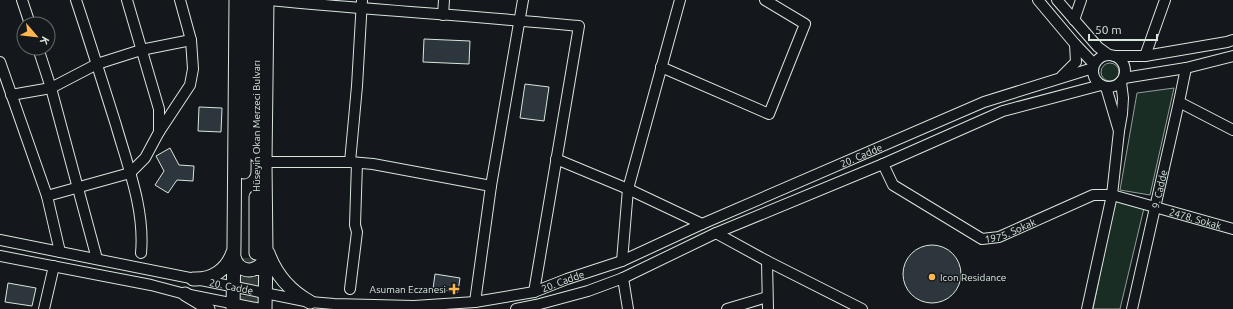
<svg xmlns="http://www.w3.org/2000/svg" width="1233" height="309" font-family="Ubuntu,sans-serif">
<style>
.green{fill:#1a2d24;stroke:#939e99}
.building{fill:#2c363c;stroke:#d8e6dc}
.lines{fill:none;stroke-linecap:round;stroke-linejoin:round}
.major-tunnel{stroke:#313739;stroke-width:13;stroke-dasharray:13 6;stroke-linecap:butt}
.minor-casing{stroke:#d8e6dc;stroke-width:12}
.major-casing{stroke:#d8e6dc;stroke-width:15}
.minor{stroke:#14181c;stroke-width:10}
.major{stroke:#14181c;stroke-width:13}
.poi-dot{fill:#ffb74d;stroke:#14181c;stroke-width:1.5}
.labels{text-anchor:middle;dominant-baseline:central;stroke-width:3;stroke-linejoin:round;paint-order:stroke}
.street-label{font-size:10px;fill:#d8e6dc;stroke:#14181c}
.poi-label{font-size:10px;fill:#d8e6dc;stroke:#14181c;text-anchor:start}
</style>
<rect width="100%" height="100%" fill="#14181c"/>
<!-- green -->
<path class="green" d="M1101 72a9 9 0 1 1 18 0a9 9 0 1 1-18 0Z
M1174,88L1150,195L1120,190L1137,93Z
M1115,201L1144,208L1120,309H1093Z"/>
<!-- building -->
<path class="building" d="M424,39L470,41L469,64L423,62Z
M525,84L549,87L544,121L520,118Z
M199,107L222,108L221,132L198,131Z
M170,148L179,165L194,166L193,181L177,180L168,193L155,185L164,171L156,156Z
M903 274a29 29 0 1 1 58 0a29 29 0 1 1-58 0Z
M435,274L460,278L458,292L433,289Z
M8,283L36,288L32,306L5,302Z"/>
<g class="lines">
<!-- major-tunnel -->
<path class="major-tunnel" d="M243,309V253
M255,309L256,259"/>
<defs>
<g id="minor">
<path d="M22,0L30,24"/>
<path d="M76,0C90,42 103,84 116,125C128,167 145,210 141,253"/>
<path d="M269,0C372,10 476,16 579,26L534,292"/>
<path d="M1038,0L1075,44L1094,64"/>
<path d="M1057,0L1098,47L1109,55"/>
<path d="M443,15L444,0"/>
<path d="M1074,20L1081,0"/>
<path d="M38,48L51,88L97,259"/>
<circle cx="1109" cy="71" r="16"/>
<path d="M1114,56H1145L1227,42L1233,40"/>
<path d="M1145,56L1165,0"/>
<path d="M0,62L47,196L60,252"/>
<path d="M661,67L769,114L805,24L765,0"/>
<path d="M1062,76L1076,62L1075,44"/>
<path d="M1124,78L1186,68L1233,56"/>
<path d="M1106,87L1119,131"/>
<path d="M11,95L51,88L97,64L141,50L191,40"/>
<path d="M1179,102L1233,130"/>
<path d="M159,132L190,85L193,69L191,40L180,0"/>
<path d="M556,159L628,189L702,224"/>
<path d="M265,162H350L373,164L491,186"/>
<path d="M350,162L357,86L362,0"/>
<path id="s1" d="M883,164L893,185L982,239L999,237L1093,195H1112L1233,229"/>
<path d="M47,196L130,173L145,158L159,132V109L127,0"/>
<path d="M716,233L767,261L862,309"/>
<path id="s2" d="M0,240L310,302L334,304L414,306L475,302L534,292L567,279L622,261L702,224L984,102L1093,68"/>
<path d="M0,256L151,285L185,294L261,309"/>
<path d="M622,261L628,189L680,0"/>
<path d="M767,261L768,309"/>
<path d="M623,278L628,309"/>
<path d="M350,289L357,232L355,225L357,163"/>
<path d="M475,302L491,186L523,0"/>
<path d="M44,309L54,266"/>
<path d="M516,309L536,305L588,291L623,278L716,233L883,164L1003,111L1101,85"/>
<path d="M727,309L767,297"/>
<path d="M1087,309L1112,195L1119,131L1122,114L1123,98L1121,82"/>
<path id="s3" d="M1132,309L1179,102L1186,68"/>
</g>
<path id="major" d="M256,155L257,0
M244,172L246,0
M256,197V253
M268,253C276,275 290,291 310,302
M234,257C239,276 262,273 266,255
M193,279C212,280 227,270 233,252
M185,294L200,303L208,309
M233,309L234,244L236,0
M265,309L266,254L265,162L267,0"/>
</defs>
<!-- minor casing -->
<use href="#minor" class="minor-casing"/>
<!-- major casing -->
<use href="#major" class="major-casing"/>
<!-- minor -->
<use href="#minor" class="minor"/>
<!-- major -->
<use href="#major" class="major"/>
</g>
<!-- markers -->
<g class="poi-dot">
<circle cx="932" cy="277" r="4"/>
<path d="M452 283h4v4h4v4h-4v4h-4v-4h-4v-4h4z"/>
</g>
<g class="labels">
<!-- street labels -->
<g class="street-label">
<text transform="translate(256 126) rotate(-90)">Hüseyin Okan Merzeci Bulvarı</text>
<text stroke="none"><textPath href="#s2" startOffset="896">20. Cadde</textPath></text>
<text stroke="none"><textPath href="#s3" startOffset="123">9. Cadde</textPath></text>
<text stroke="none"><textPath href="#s1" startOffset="353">2478. Sokak</textPath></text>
<text stroke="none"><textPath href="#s1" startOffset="157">1975. Sokak</textPath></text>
<text stroke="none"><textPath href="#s2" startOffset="572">20. Cadde</textPath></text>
<text stroke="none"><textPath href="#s2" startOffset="236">20. Cadde</textPath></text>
</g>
<!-- poi labels -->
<g class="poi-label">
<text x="940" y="277">Icon Residance</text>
<text x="446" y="289" text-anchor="end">Asuman Eczanesi</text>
</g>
</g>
<!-- north arrow -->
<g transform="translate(36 36) rotate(118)"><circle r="19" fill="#14181c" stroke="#626a69"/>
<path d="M0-3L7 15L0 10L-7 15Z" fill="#ffb74d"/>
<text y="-6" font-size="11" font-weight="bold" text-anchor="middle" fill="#d8e6dc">K</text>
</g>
<!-- scale -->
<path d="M1089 34v6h68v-6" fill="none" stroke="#d8e6dc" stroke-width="2"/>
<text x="1095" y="34" font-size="12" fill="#d8e6dc" stroke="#14181c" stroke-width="3" paint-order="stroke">50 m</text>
</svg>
